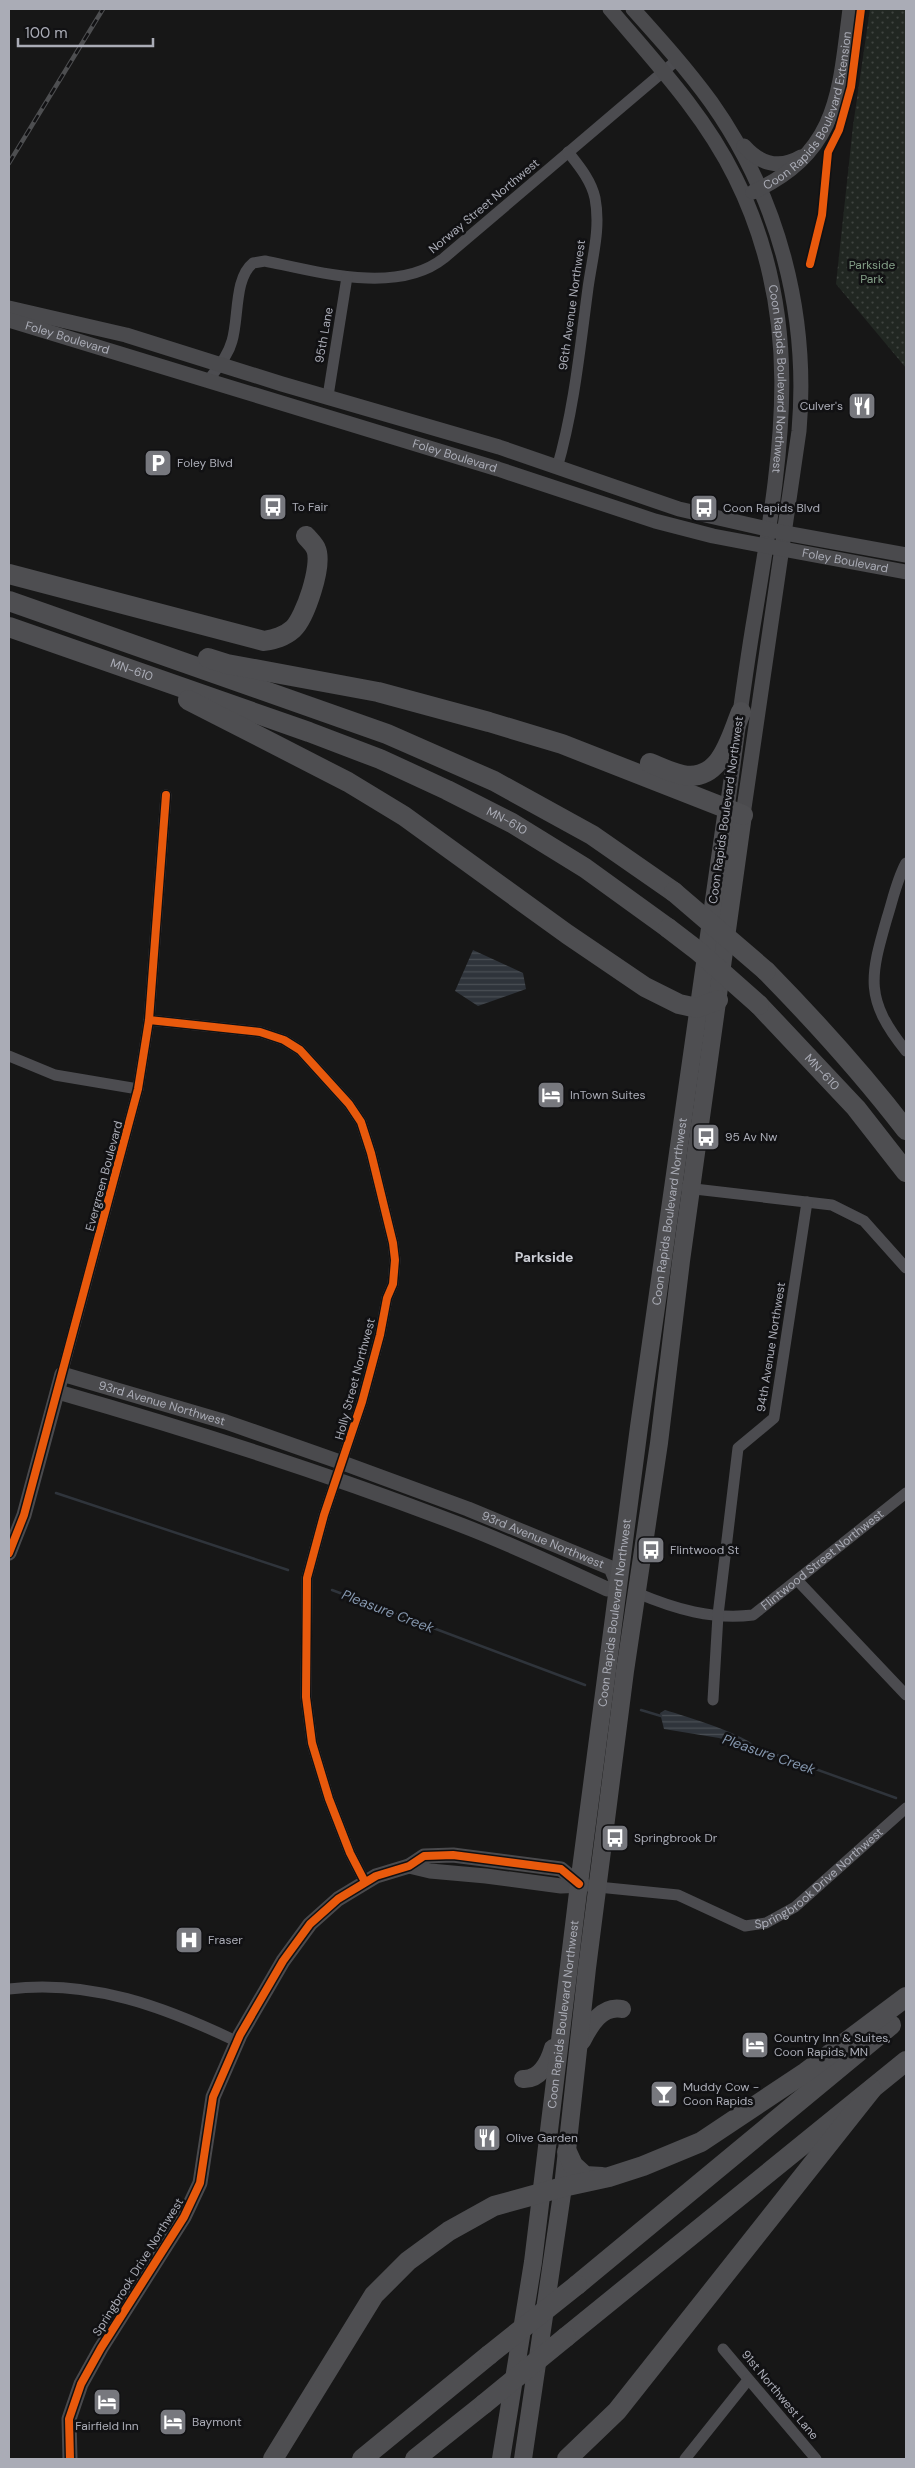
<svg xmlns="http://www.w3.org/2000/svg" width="915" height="2468" font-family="'DM Sans',sans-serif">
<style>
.park{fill:url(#park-dots)}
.water{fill:url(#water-rules)}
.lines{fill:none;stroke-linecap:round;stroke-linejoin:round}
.stream{stroke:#2f343b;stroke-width:2.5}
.street{stroke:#4c4c50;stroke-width:11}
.secondary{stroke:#4a4a4d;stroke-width:15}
.primary{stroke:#4e4e51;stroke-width:18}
.highway{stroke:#4e4e51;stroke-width:20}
.rail-casing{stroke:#4d4e50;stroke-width:4.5}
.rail{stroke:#111113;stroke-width:2.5;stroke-dasharray:8;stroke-linecap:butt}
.highway-bridge{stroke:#4e4e51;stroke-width:20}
.cycleway-casing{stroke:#111113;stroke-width:11}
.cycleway{stroke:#e8590c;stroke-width:8}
.labels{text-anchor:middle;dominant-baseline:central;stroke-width:5;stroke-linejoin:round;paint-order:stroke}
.street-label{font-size:12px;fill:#aaacb6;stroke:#111113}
.park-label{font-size:12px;fill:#839f87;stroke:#111113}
.poi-label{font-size:12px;fill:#aaacb6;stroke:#111113;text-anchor:start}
.neighbourhood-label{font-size:14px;font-weight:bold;fill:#caccd3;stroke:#111113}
.water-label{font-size:14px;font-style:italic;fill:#8496ad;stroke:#111113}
</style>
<defs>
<pattern id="park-dots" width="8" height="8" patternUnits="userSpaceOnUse" patternTransform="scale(1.25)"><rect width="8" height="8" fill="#212722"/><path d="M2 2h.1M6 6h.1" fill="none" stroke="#3f4440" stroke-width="1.8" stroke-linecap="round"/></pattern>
<pattern id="water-rules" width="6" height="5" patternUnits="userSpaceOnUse" patternTransform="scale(1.25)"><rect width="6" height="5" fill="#2f343b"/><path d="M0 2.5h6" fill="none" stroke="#4a4f55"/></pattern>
</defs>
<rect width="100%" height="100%" fill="#171717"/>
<!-- park -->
<path class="park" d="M870,9H906V368L836,284L853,126Z"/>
<!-- water -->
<path class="water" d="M473,950L523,973L526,989L478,1006L455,991Z
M665,1710C688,1717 745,1734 759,1749L758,1751L719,1738L664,1729L660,1713Z"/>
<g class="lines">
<!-- stream -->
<path class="stream" d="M56,1493L288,1570
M332,1590L585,1685
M641,1710L661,1716
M757,1748L896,1798"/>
<!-- street -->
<g class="street">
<path d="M208,381C217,368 228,356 232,341C239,318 234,278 253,263L265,261C318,272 398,295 444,258L677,60"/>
<path d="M328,396L347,277"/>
<path d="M557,468C574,410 580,348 588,288C592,258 601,229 595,198C591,180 579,166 568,152"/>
<path d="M906,863C897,879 893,899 887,918C870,977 864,999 906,1051"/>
<path d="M149,1020L260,1032L284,1040L300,1050L349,1104L361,1122L371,1153L393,1243L395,1260L393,1284L387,1298L380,1335L362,1402L324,1515L307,1578L306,1697L312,1743L329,1799L350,1853L365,1882"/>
<path d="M9,1056L55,1075L138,1089"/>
<path d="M686,1188L832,1205L864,1221L906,1268"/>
<path d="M62,1374L138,1089L149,1020L166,795"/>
<path d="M797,1580L906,1695"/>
<path id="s1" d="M637,1593C675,1609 712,1620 753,1615L906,1493"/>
<path d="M713,1700L718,1615L738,1448L774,1418L807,1202"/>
<path id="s2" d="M598,1887L678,1895L745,1926L766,1923L795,1907L906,1808"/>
<path d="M9,1989C91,1979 165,2007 238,2042"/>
<path d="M723,2349L816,2459"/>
<path d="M685,2459L748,2380"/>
</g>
<!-- secondary -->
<g class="secondary">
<path id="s3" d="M610,9C655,62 704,114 735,177C808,323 780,460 755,614C744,678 736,744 727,809"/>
<path d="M633,9C660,39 687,69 711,102C779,198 809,314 799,431L743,815"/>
<path d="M744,146C759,163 779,170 801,157"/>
<path id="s4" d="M753,192C839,152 839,93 850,9"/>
<path d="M9,308L126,335L282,384L499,447L679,509L785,533L906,555"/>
<path id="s5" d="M9,320L498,469L655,521L713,536L906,572"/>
<path d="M58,1392C194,1431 329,1474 461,1525C511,1544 559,1567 607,1589L618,1585"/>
<path id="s6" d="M9,1553L24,1515L62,1374L226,1422L343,1463L468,1509L611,1568L618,1585"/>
<path d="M409,1866L430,1871L486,1876L561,1886L584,1885"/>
<path d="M70,2459L69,2419L81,2384L101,2348L184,2217L200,2183L213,2097L240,2035L283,1961L310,1924L338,1899L376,1876L409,1866L424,1856L453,1855L561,1869L579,1884"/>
</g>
<!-- primary -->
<g class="primary">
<path d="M582,2041C590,2025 602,2005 622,2009"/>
<path d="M523,2079C540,2080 549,2062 553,2048"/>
<path id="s7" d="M501,2459L533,2262L579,1884L639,1427L727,809"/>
<path d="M523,2459L563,2187L587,1968L625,1671L659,1443L681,1261L743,815"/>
</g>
<!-- highway -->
<g class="highway">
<path d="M9,574L264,641C275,639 284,637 293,629C305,618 323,565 316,549C314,544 309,540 306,536"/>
<path d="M9,601L387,734L494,781L592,835L674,892"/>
<path id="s8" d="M9,627L309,732L380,759L447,790L512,823L585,868L668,928"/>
<path d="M208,658L227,664L378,692L489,722L562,744L743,815"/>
<path d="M188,700L348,782L404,816L567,934L645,987L679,1004L697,1008L718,1000"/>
<path d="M650,763C660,767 672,773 683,775C721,782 730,738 741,712"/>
<path d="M766,971C816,1022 863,1074 906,1130"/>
<path id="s9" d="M759,1005L856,1108L906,1172"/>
<path d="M567,2152L573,2165L585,2176L602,2177"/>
<path d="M577,2285L891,2025"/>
<path d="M566,2337L906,2061"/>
<path d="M273,2459L374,2295L408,2261L449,2231L494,2206L563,2187L609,2177L643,2166L701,2142L806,2072L906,1997"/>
<path d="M362,2459L489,2355"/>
<path d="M415,2459L484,2404"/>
<path d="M567,2459L617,2411L872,2089"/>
</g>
<defs>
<path id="rail" d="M9,163L103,9"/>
</defs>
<!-- rail casing -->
<use href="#rail" class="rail-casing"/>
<!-- rail -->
<use href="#rail" class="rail"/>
<!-- highway-bridge -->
<path class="highway-bridge" d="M674,892L766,971
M668,928L698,951L759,1005
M489,2355L577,2285
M484,2404L566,2337"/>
<defs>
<path id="cycleway" d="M810,264L822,215L828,152L839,130L851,87L861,9
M149,1020L260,1032L284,1040L300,1050L349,1104L361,1122L371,1153L393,1243L395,1260L393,1284L387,1298L380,1335L362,1402L324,1515L307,1578L306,1697L312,1743L329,1799L350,1853L365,1882
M9,1553L24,1515L138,1089L149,1020L166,795
M70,2459L69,2419L81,2384L101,2348L184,2217L200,2183L213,2097L240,2035L283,1961L310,1924L338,1899L376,1876L409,1866L424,1856L453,1855L561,1869L579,1884"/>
</defs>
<!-- cycleway casing -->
<use href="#cycleway" class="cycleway-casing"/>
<!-- cycleway -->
<use href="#cycleway" class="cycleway"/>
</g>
<!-- icons -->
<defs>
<symbol id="restaurant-square" viewBox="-11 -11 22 22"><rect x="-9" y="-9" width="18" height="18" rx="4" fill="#77787e" stroke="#111113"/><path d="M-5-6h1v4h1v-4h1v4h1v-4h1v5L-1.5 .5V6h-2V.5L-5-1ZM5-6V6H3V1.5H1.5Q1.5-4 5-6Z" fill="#fff"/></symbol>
<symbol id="parking-square" viewBox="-11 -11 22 22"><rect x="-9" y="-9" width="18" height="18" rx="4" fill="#77787e" stroke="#111113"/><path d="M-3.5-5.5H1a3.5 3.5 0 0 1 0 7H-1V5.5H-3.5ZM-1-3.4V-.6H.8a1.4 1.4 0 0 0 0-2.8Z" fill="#fff"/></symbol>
<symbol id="bus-square" viewBox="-11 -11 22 22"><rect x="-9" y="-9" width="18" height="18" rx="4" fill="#77787e" stroke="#111113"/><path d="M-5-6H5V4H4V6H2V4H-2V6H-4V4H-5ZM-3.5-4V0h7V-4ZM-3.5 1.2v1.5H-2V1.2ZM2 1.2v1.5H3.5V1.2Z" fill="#fff"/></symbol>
<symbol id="hotel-square" viewBox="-11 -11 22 22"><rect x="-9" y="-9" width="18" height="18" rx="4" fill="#77787e" stroke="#111113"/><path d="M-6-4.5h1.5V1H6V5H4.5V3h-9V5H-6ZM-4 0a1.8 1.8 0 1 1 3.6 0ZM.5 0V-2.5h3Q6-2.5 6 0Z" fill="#fff"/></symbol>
<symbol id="hospital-square" viewBox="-11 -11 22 22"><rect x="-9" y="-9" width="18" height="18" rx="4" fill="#77787e" stroke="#111113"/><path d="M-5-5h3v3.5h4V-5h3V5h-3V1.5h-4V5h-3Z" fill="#fff"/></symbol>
<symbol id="bar-square" viewBox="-11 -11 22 22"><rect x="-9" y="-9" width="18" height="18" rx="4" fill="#77787e" stroke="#111113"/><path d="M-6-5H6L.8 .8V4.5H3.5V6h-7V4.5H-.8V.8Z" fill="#fff"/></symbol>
</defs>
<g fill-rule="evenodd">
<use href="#restaurant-square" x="846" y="390" width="32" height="32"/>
<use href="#parking-square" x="142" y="447" width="32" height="32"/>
<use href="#bus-square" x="257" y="491" width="32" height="32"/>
<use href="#bus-square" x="688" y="492" width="32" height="32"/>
<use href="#hotel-square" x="535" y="1079" width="32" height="32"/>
<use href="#bus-square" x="690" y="1121" width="32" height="32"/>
<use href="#bus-square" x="635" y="1534" width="32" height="32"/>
<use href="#bus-square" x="599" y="1822" width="32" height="32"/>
<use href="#hospital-square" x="173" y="1924" width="32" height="32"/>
<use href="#hotel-square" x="739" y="2029" width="32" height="32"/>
<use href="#bar-square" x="648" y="2078" width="32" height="32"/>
<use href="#restaurant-square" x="471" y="2122" width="32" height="32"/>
<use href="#hotel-square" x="91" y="2386" width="32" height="32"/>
<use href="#hotel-square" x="157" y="2406" width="32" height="32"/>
</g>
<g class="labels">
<!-- street labels -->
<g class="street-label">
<text stroke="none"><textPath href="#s4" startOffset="105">Coon Rapids Boulevard Extension</textPath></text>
<text transform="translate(484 206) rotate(-40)">Norway Street Northwest</text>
<text transform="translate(572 305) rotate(-82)">96th Avenue Northwest</text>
<text transform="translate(324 335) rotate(-80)">95th Lane</text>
<text stroke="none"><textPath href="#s5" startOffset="61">Foley Boulevard</textPath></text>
<text stroke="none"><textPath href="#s3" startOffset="419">Coon Rapids Boulevard Northwest</textPath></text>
<text stroke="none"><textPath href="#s5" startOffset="466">Foley Boulevard</textPath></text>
<text stroke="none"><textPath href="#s5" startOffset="871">Foley Boulevard</textPath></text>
<text stroke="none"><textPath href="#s8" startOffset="130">MN-610</textPath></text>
<text transform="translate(726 810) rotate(-82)">Coon Rapids Boulevard Northwest</text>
<text stroke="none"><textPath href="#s8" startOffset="535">MN-610</textPath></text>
<text stroke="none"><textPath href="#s9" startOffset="92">MN-610</textPath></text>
<text transform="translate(104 1176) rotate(-75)">Evergreen Boulevard</text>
<text stroke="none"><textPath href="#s7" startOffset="1259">Coon Rapids Boulevard Northwest</textPath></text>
<text transform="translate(771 1347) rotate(-81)">94th Avenue Northwest</text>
<text transform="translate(355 1379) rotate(-75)">Holly Street Northwest</text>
<text stroke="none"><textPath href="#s6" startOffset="291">93rd Avenue Northwest</textPath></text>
<text stroke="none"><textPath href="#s6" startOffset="696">93rd Avenue Northwest</textPath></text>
<text stroke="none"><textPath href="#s1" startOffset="208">Flintwood Street Northwest</textPath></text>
<text stroke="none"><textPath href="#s7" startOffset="854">Coon Rapids Boulevard Northwest</textPath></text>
<text stroke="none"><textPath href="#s2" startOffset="244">Springbrook Drive Northwest</textPath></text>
<text stroke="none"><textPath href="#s7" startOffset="449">Coon Rapids Boulevard Northwest</textPath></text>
<text transform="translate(138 2267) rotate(-58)">Springbrook Drive Northwest</text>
<text transform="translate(780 2395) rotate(50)">91st Northwest Lane</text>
</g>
<!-- park labels -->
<g class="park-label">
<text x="872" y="265">Parkside<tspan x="872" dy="14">Park</tspan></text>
</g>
<!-- poi labels -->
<g class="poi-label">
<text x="843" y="406" text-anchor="end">Culver's</text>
<text x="177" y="463">Foley Blvd</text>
<text x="292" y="507">To Fair</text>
<text x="723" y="508">Coon Rapids Blvd</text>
<text x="570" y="1095">InTown Suites</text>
<text x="725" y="1137">95 Av Nw</text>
<text x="670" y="1550">Flintwood St</text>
<text x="634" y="1838">Springbrook Dr</text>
<text x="208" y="1940">Fraser</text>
<text x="774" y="2038">Country Inn &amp; Suites,<tspan x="774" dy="14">Coon Rapids, MN</tspan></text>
<text x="683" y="2087">Muddy Cow -<tspan x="683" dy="14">Coon Rapids</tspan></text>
<text x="506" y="2138">Olive Garden</text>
<text x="192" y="2422">Baymont</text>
<text x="107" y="2426" text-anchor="middle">Fairfield Inn</text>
</g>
<!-- neighbourhood labels -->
<g class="neighbourhood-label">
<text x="544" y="1257">Parkside</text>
</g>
<!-- water labels -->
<g class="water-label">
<text transform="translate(388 1611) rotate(21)">Pleasure Creek</text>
<text transform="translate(769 1754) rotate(19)">Pleasure Creek</text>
</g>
</g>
<!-- border -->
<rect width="915" height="2468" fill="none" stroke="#aaacb6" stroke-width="20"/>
<!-- scale -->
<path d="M18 38v8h135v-8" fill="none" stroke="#aaacb6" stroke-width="2.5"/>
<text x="25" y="38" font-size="15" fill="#aaacb6" stroke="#111113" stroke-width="4" paint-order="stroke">100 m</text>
</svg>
